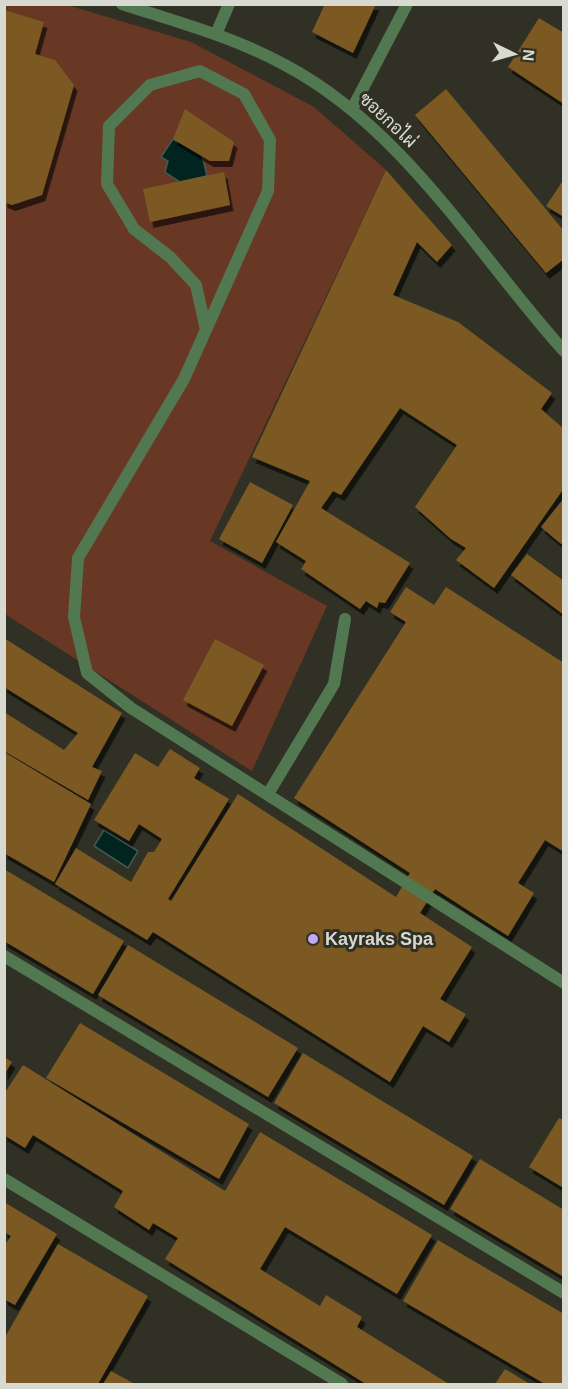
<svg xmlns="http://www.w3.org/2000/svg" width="568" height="1389" font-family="Arial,Sarabun,sans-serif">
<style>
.green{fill:#693824}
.water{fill:#02241e;stroke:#425a54;stroke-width:1.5}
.building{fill:#7b5922;filter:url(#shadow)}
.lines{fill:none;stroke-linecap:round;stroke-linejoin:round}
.lane{stroke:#527851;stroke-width:12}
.street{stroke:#527851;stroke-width:12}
.poi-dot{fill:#c4a7f1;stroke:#303124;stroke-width:2}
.labels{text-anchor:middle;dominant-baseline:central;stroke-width:6;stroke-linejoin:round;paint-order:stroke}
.street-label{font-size:18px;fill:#d8d9d1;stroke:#303124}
.poi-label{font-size:18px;font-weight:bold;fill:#d8d9d1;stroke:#303124;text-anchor:start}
</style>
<defs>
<filter id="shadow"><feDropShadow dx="3.5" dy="6" stdDeviation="0" flood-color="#0009"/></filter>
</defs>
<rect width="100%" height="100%" fill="#303124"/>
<!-- green -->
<path class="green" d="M4,5H67L191,42L314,107L386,170L210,541L327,606L252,771L5,614Z"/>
<!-- water -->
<path class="water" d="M173,139L202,155L207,176L180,182L165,172L168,161L161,157Z
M104,830L138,851L128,868L94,846Z"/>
<!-- building -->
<path class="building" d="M325,4H376L353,53L312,32Z
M4,10L44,22L35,54L55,60L74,85L42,195L12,205L4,202Z
M539,18L564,33V104L508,67Z
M446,89L564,231V259L546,273L415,115Z
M185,109L234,142L229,161H210L173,139Z
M386,170L452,245L437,262L417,242L393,295L458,322L552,393L541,409L564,429V488L494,588L456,560L466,548L451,539L415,507L457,445L400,408L341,495L333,491L321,508L410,563L385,603L379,602L377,608L366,601L360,609L301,569L306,561L276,542L310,481L252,457Z
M224,172L230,205L150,222L143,189Z
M564,179V217L546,206Z
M250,482L293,505L262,563L219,539Z
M564,498V541L561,544L541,527Z
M527,554L564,581V615L511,575Z
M406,587L434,605L446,587L564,663V852L545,840L518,883L534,893L508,936L435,889L420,913L472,947L440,999L466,1014L449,1042L423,1026L390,1082L153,932L147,940L55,884L76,848L131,882L148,852H154L162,839L139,824L129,841L94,820L135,753L158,767L170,749L200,768L194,778L229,799L168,899L171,901L238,794L396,897L410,873L294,798L406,622L390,612Z
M4,638L122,713L92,767L102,771L88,800L4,751V712L64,750L78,733L4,687Z
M215,639L264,665L232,726L183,700Z
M4,752L91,804L54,882L4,853Z
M4,869L124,941L93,994L4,941Z
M128,945L298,1048L268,1097L98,995Z
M80,1023L249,1124L219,1179L46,1078Z
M303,1053L473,1156L444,1205L274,1103Z
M4,1057L12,1062L4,1075Z
M23,1065L225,1191L260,1132L432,1235L397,1294L285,1227L260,1269L320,1306L326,1295L362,1317L357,1327L449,1384H366L165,1259L178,1238L153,1223L149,1230L114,1207L123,1191L33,1135L25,1148L4,1135V1094Z
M559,1118L564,1120L562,1187L529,1167Z
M480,1159L564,1210V1277L450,1209Z
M4,1202L57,1234L15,1305L4,1299V1246L11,1236L4,1232Z
M438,1240L564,1314V1384H545L403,1301Z
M58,1244L148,1296L98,1384H4V1339Z
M505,1369L530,1384H495Z
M111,1371L135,1384H103Z"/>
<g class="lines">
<!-- lane -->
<path class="lane" d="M206,330L196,285L170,257L134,229L107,184L109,126L150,85L200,71L244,94L270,140L268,191L184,379L78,558L74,617L87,673L131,708L564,983
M268,794L334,684L345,619"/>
<!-- street -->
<path class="street" d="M122,4C177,22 234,37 285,65C404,128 476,253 564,351
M216,34L229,4
M352,109L407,4
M4,956L564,1293
M4,1179L342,1384"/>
</g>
<!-- markers -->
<circle class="poi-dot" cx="313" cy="939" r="6"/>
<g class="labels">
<!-- street labels -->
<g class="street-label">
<text transform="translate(388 120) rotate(43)">ซอยกอไผ่</text>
</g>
<!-- poi labels -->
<g class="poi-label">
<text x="325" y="939">Kayraks Spa</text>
</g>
</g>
<!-- border -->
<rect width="568" height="1389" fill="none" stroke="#d8d9d1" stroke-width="12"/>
<!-- north arrow -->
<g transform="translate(514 54) rotate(95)" stroke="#303124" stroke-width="4.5" paint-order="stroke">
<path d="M0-4.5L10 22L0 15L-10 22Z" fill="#d8d9d1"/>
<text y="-9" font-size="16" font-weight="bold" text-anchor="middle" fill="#d8d9d1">N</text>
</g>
</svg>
